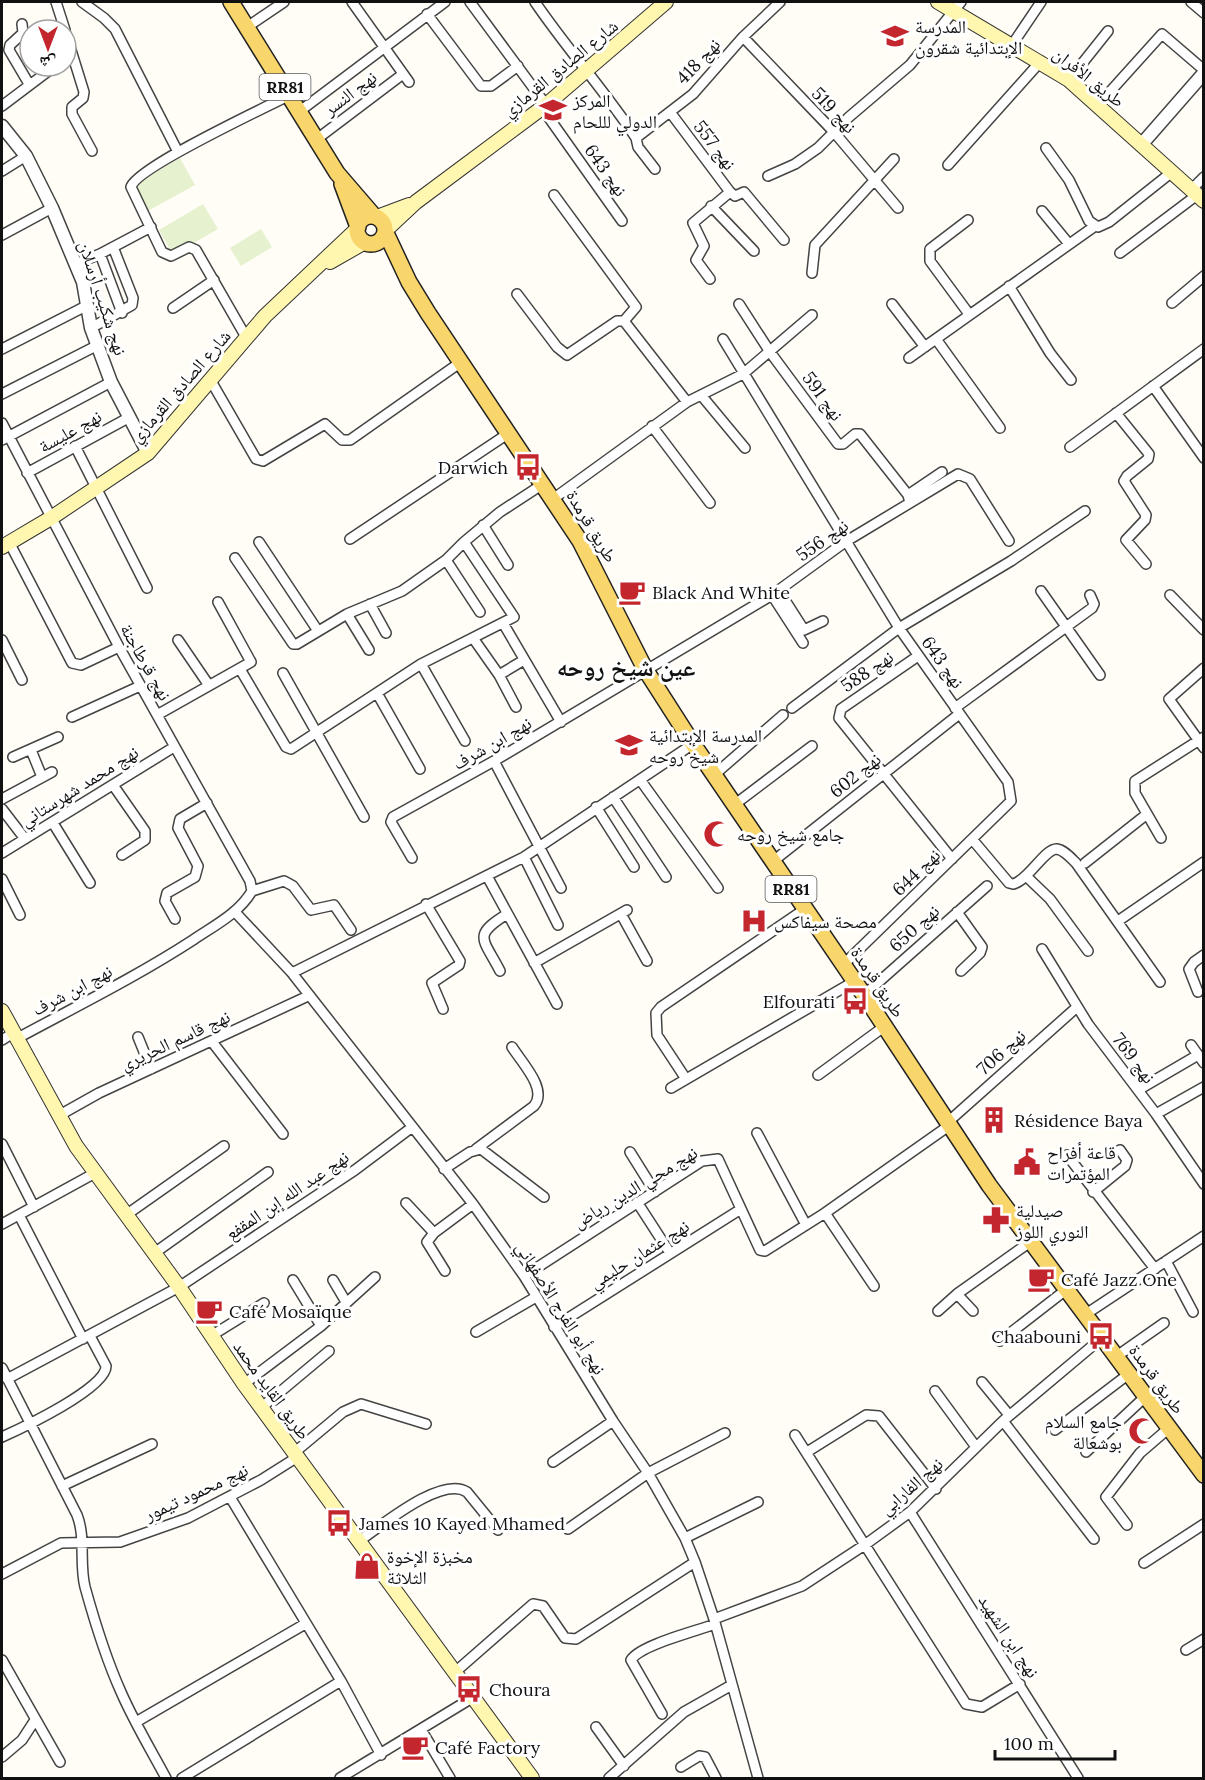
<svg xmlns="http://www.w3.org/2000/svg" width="1205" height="1780" font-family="Lora,'Noto Naskh Arabic',serif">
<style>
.pitch{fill:#e6f2cf}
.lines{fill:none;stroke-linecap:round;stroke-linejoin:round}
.minor-casing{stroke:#444;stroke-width:12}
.tertiary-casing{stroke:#444;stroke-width:15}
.secondary-casing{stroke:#333;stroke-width:16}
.primary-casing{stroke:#222;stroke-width:18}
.minor{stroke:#fff;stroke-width:9}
.tertiary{stroke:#fff;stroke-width:12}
.secondary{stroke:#fff6b0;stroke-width:14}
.primary{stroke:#f9d66b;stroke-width:15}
.labels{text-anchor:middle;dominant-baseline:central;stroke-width:6;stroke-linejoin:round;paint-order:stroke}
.shield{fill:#fff;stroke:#585858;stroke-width:1.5}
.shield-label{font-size:16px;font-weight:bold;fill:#111}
.poi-label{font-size:18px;fill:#111;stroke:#fff;text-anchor:start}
.street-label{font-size:18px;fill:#111;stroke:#fff}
.district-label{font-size:24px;font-weight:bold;fill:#111;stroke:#fff}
</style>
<rect width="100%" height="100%" fill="#fffdf5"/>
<!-- pitch -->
<path class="pitch" d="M180,158L195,185L148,211L133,185Z
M203,204L218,229L173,255L159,230Z
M261,229L272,247L241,266L230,248Z"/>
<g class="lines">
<defs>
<path id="minor" d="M56,2L65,30
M82,2L104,18L115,29L178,152
M352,2L409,82
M470,2L546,105
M535,2C567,49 605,91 636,138L638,147L655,169
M1191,2L1204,13
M427,14L481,86H491L518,66
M22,24L23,33L10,45L9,50L29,84
M247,27L284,2
M66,34L84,92L83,98L72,107V114L92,151
M743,37L834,132L898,208
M1012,45L1041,2
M1069,80L1108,31
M1098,105L1162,34L1204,70
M2,106L55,66
M542,108L622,221
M300,111L445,2
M670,112L730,192L735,196L744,192L784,240
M636,138L693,94L743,37L780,2
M317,139L403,74
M1046,148L1069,180L1089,221L1098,227L1109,222L1172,172
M948,165L1041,61
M2,171L26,156
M768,176L795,164L818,148L849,117L910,65L961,2
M1191,190L1204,177
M554,195L636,307L624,321
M711,206L754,251
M1042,211L1069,244
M968,220L930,249V261L969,314
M2,235L52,208
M1120,253L1197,195
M100,254L122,313
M76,264L100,254L151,227
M812,273L815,245L894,159
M710,279L696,260L704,246L693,223L730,192
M1009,286L1050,353L1071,380
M517,294L557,347L567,355L617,321H624L687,402
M1172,303L1204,276
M739,304L770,352L838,444H843L855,434H860L908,495L910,503
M892,304L925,347
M173,308L214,280
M91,328L132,305L133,298L113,247
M246,337L196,250L189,247L171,256L162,252L131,187C136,168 266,107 290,95
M723,339L899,628L1008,782L1011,801L843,965
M936,339L1000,428
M2,349L86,306
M909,358L1095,226
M211,381L256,459L263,461L325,424L342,440H350L461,362
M1153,386L1204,458
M2,394L98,345
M701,395L745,448
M1116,413L1149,454L1148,459L1127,476L1124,481L1146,515L1145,520L1126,540L1146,564
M2,423L119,647L250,881L252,891C238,914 215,925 193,940C136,977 75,1007 16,1039
M652,426L710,503
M2,440L111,382
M75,446L147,588
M1070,447L1204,349
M27,473L128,418
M908,495L942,472
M553,499L687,402L743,374L812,315
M483,525L508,565
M350,539L509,433
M9,542L72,663L81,665L119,647
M259,542L318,631
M235,558L293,644H297L347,614L402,591L446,560L464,542L500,512L543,484
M446,560L480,612
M779,591L804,630L823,621
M1041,591L1100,675
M772,595L803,643
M1170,595L1204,630
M370,604L386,633
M347,614L369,650
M503,623L561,722
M473,638L499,675L516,707
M2,640L22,680
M178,640L208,684
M918,656L841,709L839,718L952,859
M421,664L465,741
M1204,668L1169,699L1204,748
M240,669L286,747L291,749L421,664L514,617L464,542
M283,673L364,817
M499,675L524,660
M377,693L420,769
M792,708L899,628L1011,561L1085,511
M955,708L1092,608L1094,604L1090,595
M157,715L251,662L218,602
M72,717L140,686
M31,750L42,777
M13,757L58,737
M494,761L561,888
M714,775L783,715
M641,781L718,888
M113,785L145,831V840L122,855
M613,797L666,877
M2,799L52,772
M734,805L812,746
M596,807L634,867
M2,809L25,839
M53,823L90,883
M1161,838L1135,793V781L1204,737
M972,839L1009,883L1013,884C1028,881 1045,848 1057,849C1064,850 1071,858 1076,863L1160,982
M2,853L174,747
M524,857L558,925
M412,858L391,822L393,817L494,761L772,595L845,542L958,474L970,479L1009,541
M772,862L958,715
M1085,863L1147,814
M487,876L557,1004
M1026,876L1050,899L1088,951
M2,879L20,915
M252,891L284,881L293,886L311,910L334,905L351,930
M426,904L460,961L459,965L432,983L443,1009
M235,912L292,973L473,1204L524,1276L613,1421L648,1473L685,1538L695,1562L714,1619L758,1778
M957,912L982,947L980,953L961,971
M621,914L647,961
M175,919L165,901L167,893L195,877L198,866L178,828L180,819L207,803
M1118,921L1204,862
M1042,949L1088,1024L1156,1114L1204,1184
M534,963L627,910
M500,971C483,938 472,936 507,914
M292,973L524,857L693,744
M1198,992L1189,969L1194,962L1204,955
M864,995L987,886
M138,1037L151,1069
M2,1040L13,1033
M213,1043L283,1134
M1191,1045L1204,1063
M818,1075L885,1026
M686,1079L657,1035L656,1013L661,1007L805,909
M671,1088L855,981
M1138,1090L1198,1055
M1156,1114L1204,1087
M58,1116L99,1093L308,996
M948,1122L1077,1007
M757,1133L806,1225
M2,1144L34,1207
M476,1149L534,1106C548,1089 522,1063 512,1047
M630,1152L655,1192
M1067,1155L1155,1269
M444,1169L470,1152L481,1149L544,1197
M1093,1192L1125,1166L1127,1160L1120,1150
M637,1202L670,1253
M406,1203L434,1233
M825,1213L874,1286
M19,1215L83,1339
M126,1215L224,1146
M2,1224L95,1173
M153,1254L268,1172
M1166,1261L1193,1312
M445,1271L427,1242L434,1233L473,1204
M524,1276L702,1161L718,1159L760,1250L765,1251L825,1213L950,1125
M293,1280L321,1326
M333,1280L346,1302
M957,1294L973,1311
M938,1311L957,1294L1030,1242
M1086,1314L1204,1236
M554,1327L741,1209
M476,1332L536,1297
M211,1336L264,1303
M1000,1341L1067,1289
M1117,1356L1164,1323
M2,1368L77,1515C86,1538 79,1563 85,1587C95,1623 106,1659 121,1692C134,1722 151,1750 166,1778
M7,1379L179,1287L355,1170L411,1128
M982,1382L1009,1415
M244,1384L321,1326L375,1277
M935,1391L976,1447
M262,1407L329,1351
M1003,1421L1094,1539
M1055,1430L1130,1373
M795,1435L966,1704L982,1707L1020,1684
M2,1437C22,1428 107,1388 106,1366L90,1336
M295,1452L343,1412L361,1404L426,1424
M807,1452L866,1415L879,1416L936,1489
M1086,1452L1146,1396
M553,1462L613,1421
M62,1486L152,1444
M230,1497L341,1681L381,1755
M910,1512L1078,1778
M1127,1525L1106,1497L1140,1453L1169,1428
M568,1529L648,1473L725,1433
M685,1538L758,1502
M359,1541C380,1527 441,1475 467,1492L498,1530
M1144,1563L1204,1524
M2,1574L61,1543L120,1542L188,1518L261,1480L299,1456
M714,1619L802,1586L866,1544L910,1512L1003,1421L1103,1337
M1186,1650L1204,1639
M2,1660L60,1762
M454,1673L533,1604L543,1606L565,1638L576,1639L695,1562
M662,1714L631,1660C640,1645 697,1631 715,1624
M136,1722L305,1624
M596,1727L624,1766
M422,1731L450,1778
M2,1757L22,1740L35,1720
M681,1767L699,1756L705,1757L716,1778
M182,1778L341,1681
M340,1778L472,1698
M609,1778L684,1712L730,1686"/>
<path id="tertiary" d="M2,126L26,156L52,208L83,282L91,328L111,382L148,453
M1141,145L1204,73"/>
<path id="secondary" d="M938,2L1069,80L1204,201
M377,217L409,205
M386,230L416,202L546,105L666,2
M330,262L365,242
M2,547L51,518L148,453L265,316L357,229
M2,1011L76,1146L179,1287L244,1384L532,1778"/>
<path id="primary" d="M231,2L337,173L374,216
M342,184L358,227
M357 230a14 14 0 1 1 28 0a14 14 0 1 1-28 0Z
M385,231L409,282L428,313L580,541L645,669L693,744L864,995L989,1185L1204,1475"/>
</defs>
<!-- minor casing -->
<use href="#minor" class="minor-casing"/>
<!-- tertiary casing -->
<use href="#tertiary" class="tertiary-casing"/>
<!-- secondary casing -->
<use href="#secondary" class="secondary-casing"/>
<!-- primary casing -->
<use href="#primary" class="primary-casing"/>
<!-- minor -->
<use href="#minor" class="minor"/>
<!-- tertiary -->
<use href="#tertiary" class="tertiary"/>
<!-- secondary -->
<use href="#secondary" class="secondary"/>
<!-- primary -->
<use href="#primary" class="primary"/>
</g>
<!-- icons -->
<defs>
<symbol id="school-bare" viewBox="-9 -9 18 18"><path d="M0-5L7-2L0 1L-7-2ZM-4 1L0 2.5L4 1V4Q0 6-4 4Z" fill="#c4262e" stroke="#fff" stroke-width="2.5" paint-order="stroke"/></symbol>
<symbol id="bus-bare" viewBox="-9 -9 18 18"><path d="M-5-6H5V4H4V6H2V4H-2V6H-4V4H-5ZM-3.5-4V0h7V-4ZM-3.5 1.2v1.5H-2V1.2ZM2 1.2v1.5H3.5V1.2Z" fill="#c4262e" stroke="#fff" stroke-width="2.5" paint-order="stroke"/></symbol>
<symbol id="cafe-bare" viewBox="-9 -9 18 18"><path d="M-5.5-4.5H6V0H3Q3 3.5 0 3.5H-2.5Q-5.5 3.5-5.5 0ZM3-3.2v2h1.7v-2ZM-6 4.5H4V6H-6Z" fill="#c4262e" stroke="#fff" stroke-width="2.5" paint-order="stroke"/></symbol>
<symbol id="mosque-bare" viewBox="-9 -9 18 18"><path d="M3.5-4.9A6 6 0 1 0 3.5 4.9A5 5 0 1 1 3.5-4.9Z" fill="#c4262e" stroke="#fff" stroke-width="2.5" paint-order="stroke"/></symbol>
<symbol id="hospital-bare" viewBox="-9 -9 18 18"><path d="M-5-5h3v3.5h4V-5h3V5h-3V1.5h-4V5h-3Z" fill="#c4262e" stroke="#fff" stroke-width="2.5" paint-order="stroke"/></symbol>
<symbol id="building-bare" viewBox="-9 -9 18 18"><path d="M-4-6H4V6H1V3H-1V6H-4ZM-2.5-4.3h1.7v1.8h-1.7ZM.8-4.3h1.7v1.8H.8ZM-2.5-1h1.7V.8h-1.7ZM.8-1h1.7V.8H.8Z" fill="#c4262e" stroke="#fff" stroke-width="2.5" paint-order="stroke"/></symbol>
<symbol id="civic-bare" viewBox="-9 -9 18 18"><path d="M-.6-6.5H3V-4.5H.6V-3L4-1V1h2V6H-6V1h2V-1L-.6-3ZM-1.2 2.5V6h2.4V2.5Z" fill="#c4262e" stroke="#fff" stroke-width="2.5" paint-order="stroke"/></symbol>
<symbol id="pharmacy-bare" viewBox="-9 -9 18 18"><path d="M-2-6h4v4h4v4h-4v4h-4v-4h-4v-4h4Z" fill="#c4262e" stroke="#fff" stroke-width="2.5" paint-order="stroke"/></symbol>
<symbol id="shop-bare" viewBox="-9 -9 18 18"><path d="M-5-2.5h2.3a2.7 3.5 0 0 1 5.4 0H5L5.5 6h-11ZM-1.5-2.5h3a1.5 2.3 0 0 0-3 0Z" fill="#c4262e" stroke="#fff" stroke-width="2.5" paint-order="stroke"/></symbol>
</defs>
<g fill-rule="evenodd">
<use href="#school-bare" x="876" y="17" width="38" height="38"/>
<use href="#school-bare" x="534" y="91" width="38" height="38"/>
<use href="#bus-bare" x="509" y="448" width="38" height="38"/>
<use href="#cafe-bare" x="613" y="573" width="38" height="38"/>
<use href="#school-bare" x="610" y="726" width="38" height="38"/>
<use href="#mosque-bare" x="698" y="815" width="38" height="38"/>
<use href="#hospital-bare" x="735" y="902" width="38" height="38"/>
<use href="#bus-bare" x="836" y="982" width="38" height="38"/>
<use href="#building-bare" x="975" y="1101" width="38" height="38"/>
<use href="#civic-bare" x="1008" y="1143" width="38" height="38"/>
<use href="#pharmacy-bare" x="977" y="1201" width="38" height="38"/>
<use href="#cafe-bare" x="1022" y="1260" width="38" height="38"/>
<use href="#cafe-bare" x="190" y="1292" width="38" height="38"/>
<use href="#bus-bare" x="1082" y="1317" width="38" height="38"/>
<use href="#mosque-bare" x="1123" y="1412" width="38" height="38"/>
<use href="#bus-bare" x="320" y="1504" width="38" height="38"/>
<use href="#shop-bare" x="348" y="1547" width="38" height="38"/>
<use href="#bus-bare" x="450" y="1670" width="38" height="38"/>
<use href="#cafe-bare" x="396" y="1728" width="38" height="38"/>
</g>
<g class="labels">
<!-- shield labels -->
<g class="shield">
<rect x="259.5" y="74" width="51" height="26" rx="4.5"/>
<rect x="765.5" y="876" width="51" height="26" rx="4.5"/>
</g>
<g class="shield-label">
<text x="285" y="87">RR81</text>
<text x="791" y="889">RR81</text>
</g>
<!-- poi labels -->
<g class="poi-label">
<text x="915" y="26">المدرسة<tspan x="915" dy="21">الإبتدائية شقرون</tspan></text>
<text x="573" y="100">المركز<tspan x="573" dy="21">الدولي لللحام</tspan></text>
<text x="508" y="467" text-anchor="end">Darwich</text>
<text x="652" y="592">Black And White</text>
<text x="649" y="735">المدرسة الإبتدائية<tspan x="649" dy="21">شيخ روحه</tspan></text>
<text x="737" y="834">جامع شيخ روحه</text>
<text x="774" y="921">مصحة سيفاكس</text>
<text x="835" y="1001" text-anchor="end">Elfourati</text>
<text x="1014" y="1120">Résidence Baya</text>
<text x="1047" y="1152">قاعة أفراح<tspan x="1047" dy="21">المؤتمرات</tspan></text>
<text x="1016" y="1210">صيدلية<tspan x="1016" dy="21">النوري اللوز</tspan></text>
<text x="1061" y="1279">Café Jazz One</text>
<text x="229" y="1311">Café Mosaïque</text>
<text x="1081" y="1336" text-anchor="end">Chaabouni</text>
<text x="1122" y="1421" text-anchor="end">جامع السلام<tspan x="1122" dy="21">بوشعالة</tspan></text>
<text x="359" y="1523">James 10 Kayed Mhamed</text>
<text x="387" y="1556">مخبزة الإخوة<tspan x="387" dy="21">الثلاثة</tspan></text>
<text x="489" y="1689">Choura</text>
<text x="435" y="1747">Café Factory</text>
</g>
<!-- street labels -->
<g class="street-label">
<text transform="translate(698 61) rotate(-47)">نهج 418</text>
<text transform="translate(560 68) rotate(-39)">شارع الصادق القرمازي</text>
<text transform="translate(1089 77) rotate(38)">طريق الأفران</text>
<text transform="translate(350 93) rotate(-37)">نهج النسر</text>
<text transform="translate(834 110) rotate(47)">نهج 519</text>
<text transform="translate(715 145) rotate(53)">نهج 557</text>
<text transform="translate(606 170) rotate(55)">نهج 643</text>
<text transform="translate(103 298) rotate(72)">نهج شكيب أرسلان</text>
<text transform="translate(180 386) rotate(-49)">شارع الصادق القرمازي</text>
<text transform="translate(823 396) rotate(54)">نهج 591</text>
<text transform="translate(70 431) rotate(-29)">نهج عليسة</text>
<text transform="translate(592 526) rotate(59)">طريق قرمدة</text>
<text transform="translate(822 540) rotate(-35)">نهج 556</text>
<text transform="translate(146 662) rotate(61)">نهج قرطاجنة</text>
<text transform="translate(943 662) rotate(55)">نهج 643</text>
<text transform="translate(867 671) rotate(-34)">نهج 588</text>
<text transform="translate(492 743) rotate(-30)">نهج ابن شرف</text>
<text transform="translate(855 775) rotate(-39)">نهج 602</text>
<text transform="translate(79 786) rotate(-32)">نهج محمد شهرستاني</text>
<text transform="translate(916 872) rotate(-44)">نهج 644</text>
<text transform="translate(914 928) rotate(-42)">نهج 650</text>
<text transform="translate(878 982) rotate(56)">طريق قرمدة</text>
<text transform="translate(72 990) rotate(-28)">نهج ابن شرف</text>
<text transform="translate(175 1040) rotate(-25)">نهج قاسم الحريري</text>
<text transform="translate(1001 1052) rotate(-42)">نهج 706</text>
<text transform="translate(1134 1058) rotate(53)">نهج 769</text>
<text transform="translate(635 1187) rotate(-31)">نهج محي الدين رياض</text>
<text transform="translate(287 1195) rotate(-34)">نهج عبد الله إبن المقفع</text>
<text transform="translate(639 1254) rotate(-32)">نهج عثمان حليمي</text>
<text transform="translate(561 1308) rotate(58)">نهج أبو الفرج الأصفهاني</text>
<text transform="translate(1157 1379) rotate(54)">طريق قرمدة</text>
<text transform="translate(272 1390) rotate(54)">طريق القايد محمد</text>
<text transform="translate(911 1486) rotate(-41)">نهج الفارابي</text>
<text transform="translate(196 1492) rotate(-25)">نهج محمود تيمور</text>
<text transform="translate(1009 1636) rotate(57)">نهج ابن الشهيد</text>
</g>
<!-- district labels -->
<g class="district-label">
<text x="626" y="667">عين شيخ روحه</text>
</g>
</g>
<!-- border -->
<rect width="1205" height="1780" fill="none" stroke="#111111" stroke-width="6"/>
<!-- north arrow -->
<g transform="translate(48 48) rotate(180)"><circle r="28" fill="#ffffff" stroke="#a0a0a0" stroke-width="1.5"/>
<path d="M0-4.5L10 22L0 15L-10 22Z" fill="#c4262e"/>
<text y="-9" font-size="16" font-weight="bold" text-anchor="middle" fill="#111111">ش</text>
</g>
<!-- scale -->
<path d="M995 1750v9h120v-9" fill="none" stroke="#111111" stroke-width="3"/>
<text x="1004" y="1750" font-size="18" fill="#111111" stroke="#ffffff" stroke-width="4.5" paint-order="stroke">100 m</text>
</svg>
